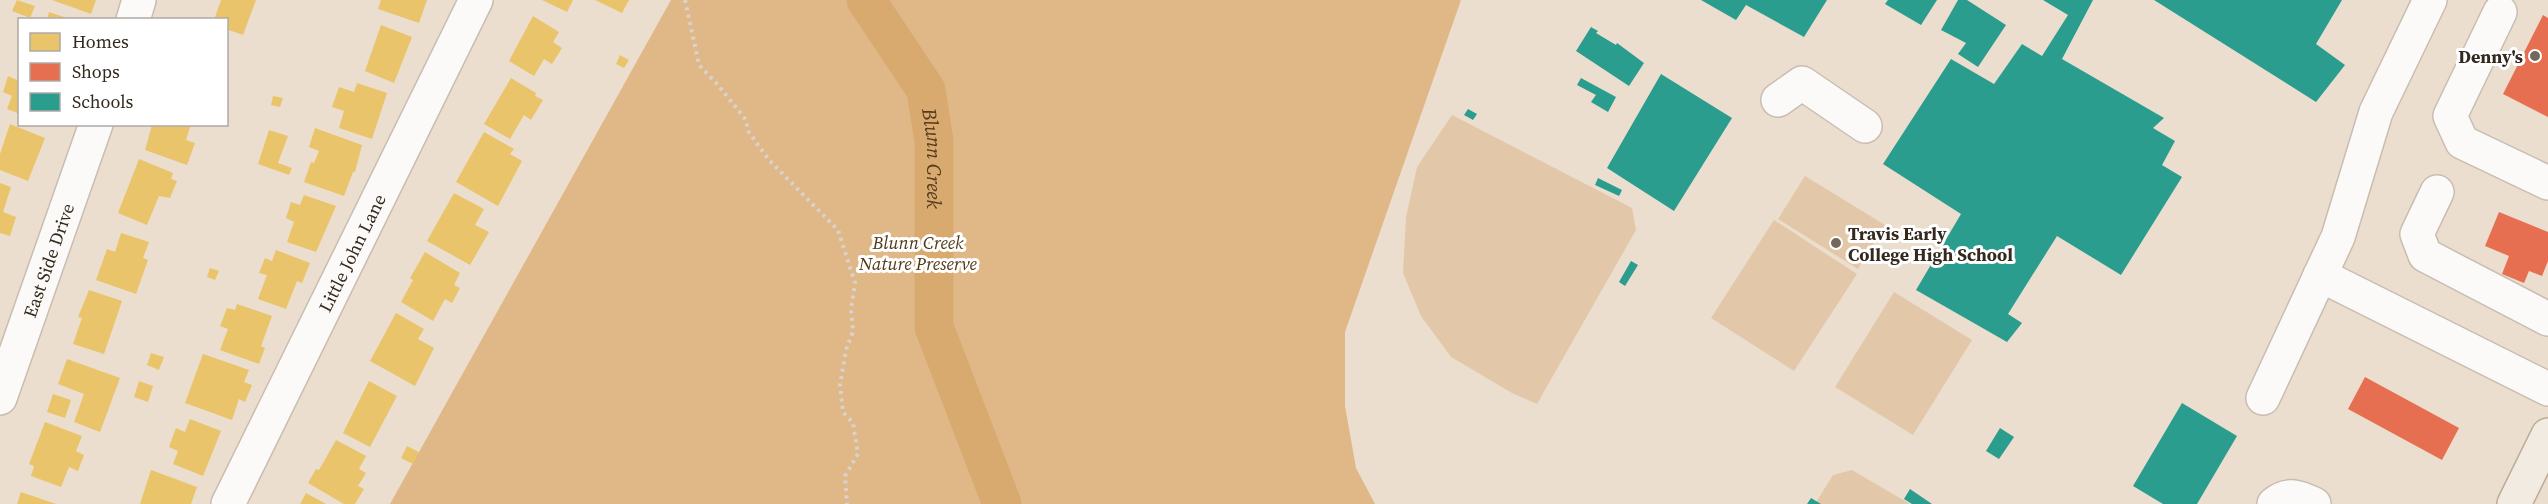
<svg xmlns="http://www.w3.org/2000/svg" width="2548" height="504" font-family="'Source Serif 4',serif">
<style>
.green{fill:#e2c7a8}
.forest{fill:#e0b887}
.homes{fill:#e9c46a}
.shops{fill:#e76f51}
.schools{fill:#2a9d8f}
.lines{fill:none;stroke-linecap:round;stroke-linejoin:round}
.river{stroke:#d8aa6f;stroke-width:39}
.minor-casing{stroke:#c8bdb1;stroke-width:36}
.major-casing{stroke:#bcac99;stroke-width:36}
.path{stroke:#d8d3ce;stroke-width:4;stroke-dasharray:3 4.5;stroke-linecap:butt}
.minor{stroke:#fcfaf8;stroke-width:33}
.major{stroke:#f2ebe2;stroke-width:33}
.poi-dot{fill:#74685c;stroke:#fff;stroke-width:2}
.labels{text-anchor:middle;dominant-baseline:central;stroke-width:6;stroke-linejoin:round;paint-order:stroke}
.poi-label{font-size:18px;font-weight:bold;fill:#33291e;stroke:#fff;text-anchor:end}
.park-label{font-size:18px;font-style:italic;fill:#513817;stroke:#fff}
.street-label{font-size:18px;fill:#33291e;stroke:#fff}
.water-label{font-size:20px;font-style:italic;fill:#543a1a;stroke:#fff}
</style>
<rect width="100%" height="100%" fill="#ecdece"/>
<!-- green -->
<path class="green" d="M1452,115L1632,208L1636,230L1537,404L1512,393L1451,357L1421,316L1403,273L1406,217L1417,167Z
M1805,176L1885,225L1858,269L1778,219Z
M1774,220L1857,274L1794,371L1711,318Z
M1894,292L1972,340L1913,435L1835,387Z
M1852,470L1910,504H1815L1833,475Z"/>
<!-- forest -->
<path class="forest" d="M671,0H1461L1345,332V406L1356,468L1375,504H390Z"/>
<!-- homes -->
<path class="homes" d="M17,0L35,6L30,18L12,11Z
M52,0H96L91,14Z
M221,0H256L243,35L226,29V20H214Z
M381,0H427L419,23L378,9Z
M542,0H573L567,12Z
M595,0H629L622,13Z
M49,12L70,19V20H47Z
M533,16L559,32L553,42L562,48L552,64L544,59L534,76L509,61Z
M381,25L412,37L394,83L365,71Z
M620,55L629,60L624,68L616,64Z
M19,74H20V114L7,109L12,96L3,92L8,76L17,80Z
M511,78L536,93L535,96L543,100L531,120L524,115L510,139L484,124Z
M357,83L387,93L372,139L339,128L344,111L332,107L339,87L354,92Z
M273,96L283,98L280,107L271,105Z
M10,124L45,138L28,181L0,170V154Z
M191,124L186,140L195,143L187,165L145,150L152,125Z
M315,128L362,145L355,172H353L344,196L304,182L311,162L314,163L319,151L309,147Z
M269,130L288,136L278,163L292,168L289,175L258,164Z
M484,132L514,149L510,154L522,161L498,206L456,182Z
M139,159L173,173L171,179L177,181L170,198L159,196L147,225L118,213Z
M0,183L11,187L3,212L16,217L10,236L0,233Z
M454,193L484,209L475,225L489,232L470,265L427,241Z
M304,195L336,206L316,252L287,242L294,222L286,218L291,202L300,205Z
M121,233L149,242L143,258L148,260L136,294L96,280L107,249L115,252Z
M276,250L310,263L302,283L297,281L286,309L258,299L267,275L259,273L265,258L272,261Z
M425,252L460,273L454,285L460,288L452,303L445,299L433,321L401,302L413,280L410,278Z
M210,268L219,271L215,280L207,277Z
M89,290L122,301L104,354L73,344L82,318L78,317Z
M237,304L272,316L261,346L265,348L259,364L220,350L228,329L220,326L227,308L235,310Z
M396,313L424,329L418,339L434,348L415,386L370,361Z
M151,353L164,357L159,370L147,365Z
M203,354L249,370L244,382L252,385L245,402L239,399L232,420L185,403Z
M67,359L120,378L100,432L74,422L84,394L58,384Z
M139,381L153,386L148,402L134,397Z
M369,381L397,396L370,447L343,433Z
M53,394L71,400L65,418L47,412Z
M190,419L221,431L203,476L173,464L178,451L169,447L176,428L185,432Z
M45,422L82,436L76,451L84,455L78,471L69,467L61,487L31,476L34,466L29,464Z
M336,440L366,456L359,469L366,473L358,486L364,489L355,504H344L308,483L316,469L319,470Z
M407,446L419,452L413,464L401,458Z
M151,470L197,487L191,504H140Z
M21,492L56,504H17Z
M306,493L326,504H300Z"/>
<!-- shops -->
<path class="shops" d="M2543,15L2548,18V117L2503,94Z
M2499,212L2548,232V261L2542,276L2529,271L2524,283L2502,274L2509,256L2485,246Z
M2365,377L2459,428L2442,460L2348,409Z"/>
<!-- schools -->
<path class="schools" d="M1701,0H1827L1804,37L1746,5L1736,20Z
M1888,0H1937L1921,25L1885,4Z
M1958,0H1967L2006,25L1978,67L1958,54L1966,43L1941,30Z
M2043,0H2093L2062,59L2164,118L2153,128L2175,141L2162,165L2182,177L2121,275L2057,236L2008,314L2022,323L2007,342L1916,290L1961,214L1883,164L1951,59L1994,84L2022,44L2042,56L2068,15Z
M2154,0H2342L2316,44L2345,65L2316,102Z
M1591,27L1598,31L1596,33L1616,45L1617,43L1644,63L1629,86L1576,51Z
M1661,74L1732,118L1674,211L1607,168Z
M1581,78L1616,97L1608,112L1591,102L1596,95L1577,85Z
M1468,109L1477,114L1473,120L1464,115Z
M1598,178L1622,190L1619,196L1595,185Z
M1631,261L1638,265L1625,286L1619,282Z
M2182,403L2237,436L2197,504H2163L2133,486Z
M2000,428L2014,437L1999,459L1986,451Z
M1910,489L1932,504H1912L1904,499Z
M1811,498L1821,504H1807Z"/>
<g class="lines">
<!-- river -->
<path class="river" id="s1" d="M866,0L926,90L934,141V327L1002,504"/>
<defs>
<g id="minor">
<path d="M2500,12L2450,116L2462,142L2548,183"/>
<path d="M133,20L139,0"/>
<path d="M1778,100L1802,83L1865,126"/>
<path d="M2437,192L2417,234L2425,255L2548,319"/>
<path d="M2320,275L2548,389"/>
<path id="s2" d="M0,398L96,124"/>
<path d="M2263,398L2338,237L2376,112L2430,0"/>
<path id="s3" d="M228,504L476,0"/>
<path d="M2274,504C2288,492 2299,497 2314,504"/>
</g>
<path id="major" d="M2514,504L2548,435"/>
</defs>
<!-- minor casing -->
<use href="#minor" class="minor-casing"/>
<!-- major casing -->
<use href="#major" class="major-casing"/>
<!-- path -->
<path class="path" d="M685,0L699,65L718,85L746,120L748,131L769,160L838,230L846,255L855,283L851,309L853,331L846,350L840,385L843,412L853,423L858,454L845,476L847,504"/>
<!-- minor -->
<use href="#minor" class="minor"/>
<!-- major -->
<use href="#major" class="major"/>
</g>
<!-- markers -->
<g class="poi-dot">
<circle cx="2535" cy="56" r="6"/>
<circle cx="1836" cy="243" r="6"/>
</g>
<g class="labels">
<!-- poi labels -->
<g class="poi-label">
<text x="2523" y="56">Denny's</text>
<text x="1848" y="233" text-anchor="start">Travis Early<tspan x="1848" dy="21">College High School</tspan></text>
</g>
<!-- park labels -->
<g class="park-label">
<text x="918" y="242">Blunn Creek<tspan x="918" dy="21">Nature Preserve</tspan></text>
</g>
<!-- street labels -->
<g class="street-label">
<text stroke="none"><textPath href="#s3" startOffset="280">Little John Lane</textPath></text>
<text stroke="none"><textPath href="#s2" startOffset="146">East Side Drive</textPath></text>
</g>
<!-- water labels -->
<g class="water-label">
<text stroke="none"><textPath href="#s1" startOffset="177">Blunn Creek</textPath></text>
</g>
</g>
<!-- legend -->
<rect x="18" y="18" width="210" height="108" fill="#ffffff" stroke="#ada9a5" stroke-width="1.5"/>
<rect x="30" y="33" width="30" height="18" fill="#e9c46a" stroke="#ada9a5" stroke-width="1.5"/>
<text x="72" y="48" font-size="18" fill="#33291e">Homes</text>
<rect x="30" y="63" width="30" height="18" fill="#e76f51" stroke="#ada9a5" stroke-width="1.5"/>
<text x="72" y="78" font-size="18" fill="#33291e">Shops</text>
<rect x="30" y="93" width="30" height="18" fill="#2a9d8f" stroke="#ada9a5" stroke-width="1.5"/>
<text x="72" y="108" font-size="18" fill="#33291e">Schools</text>
</svg>
